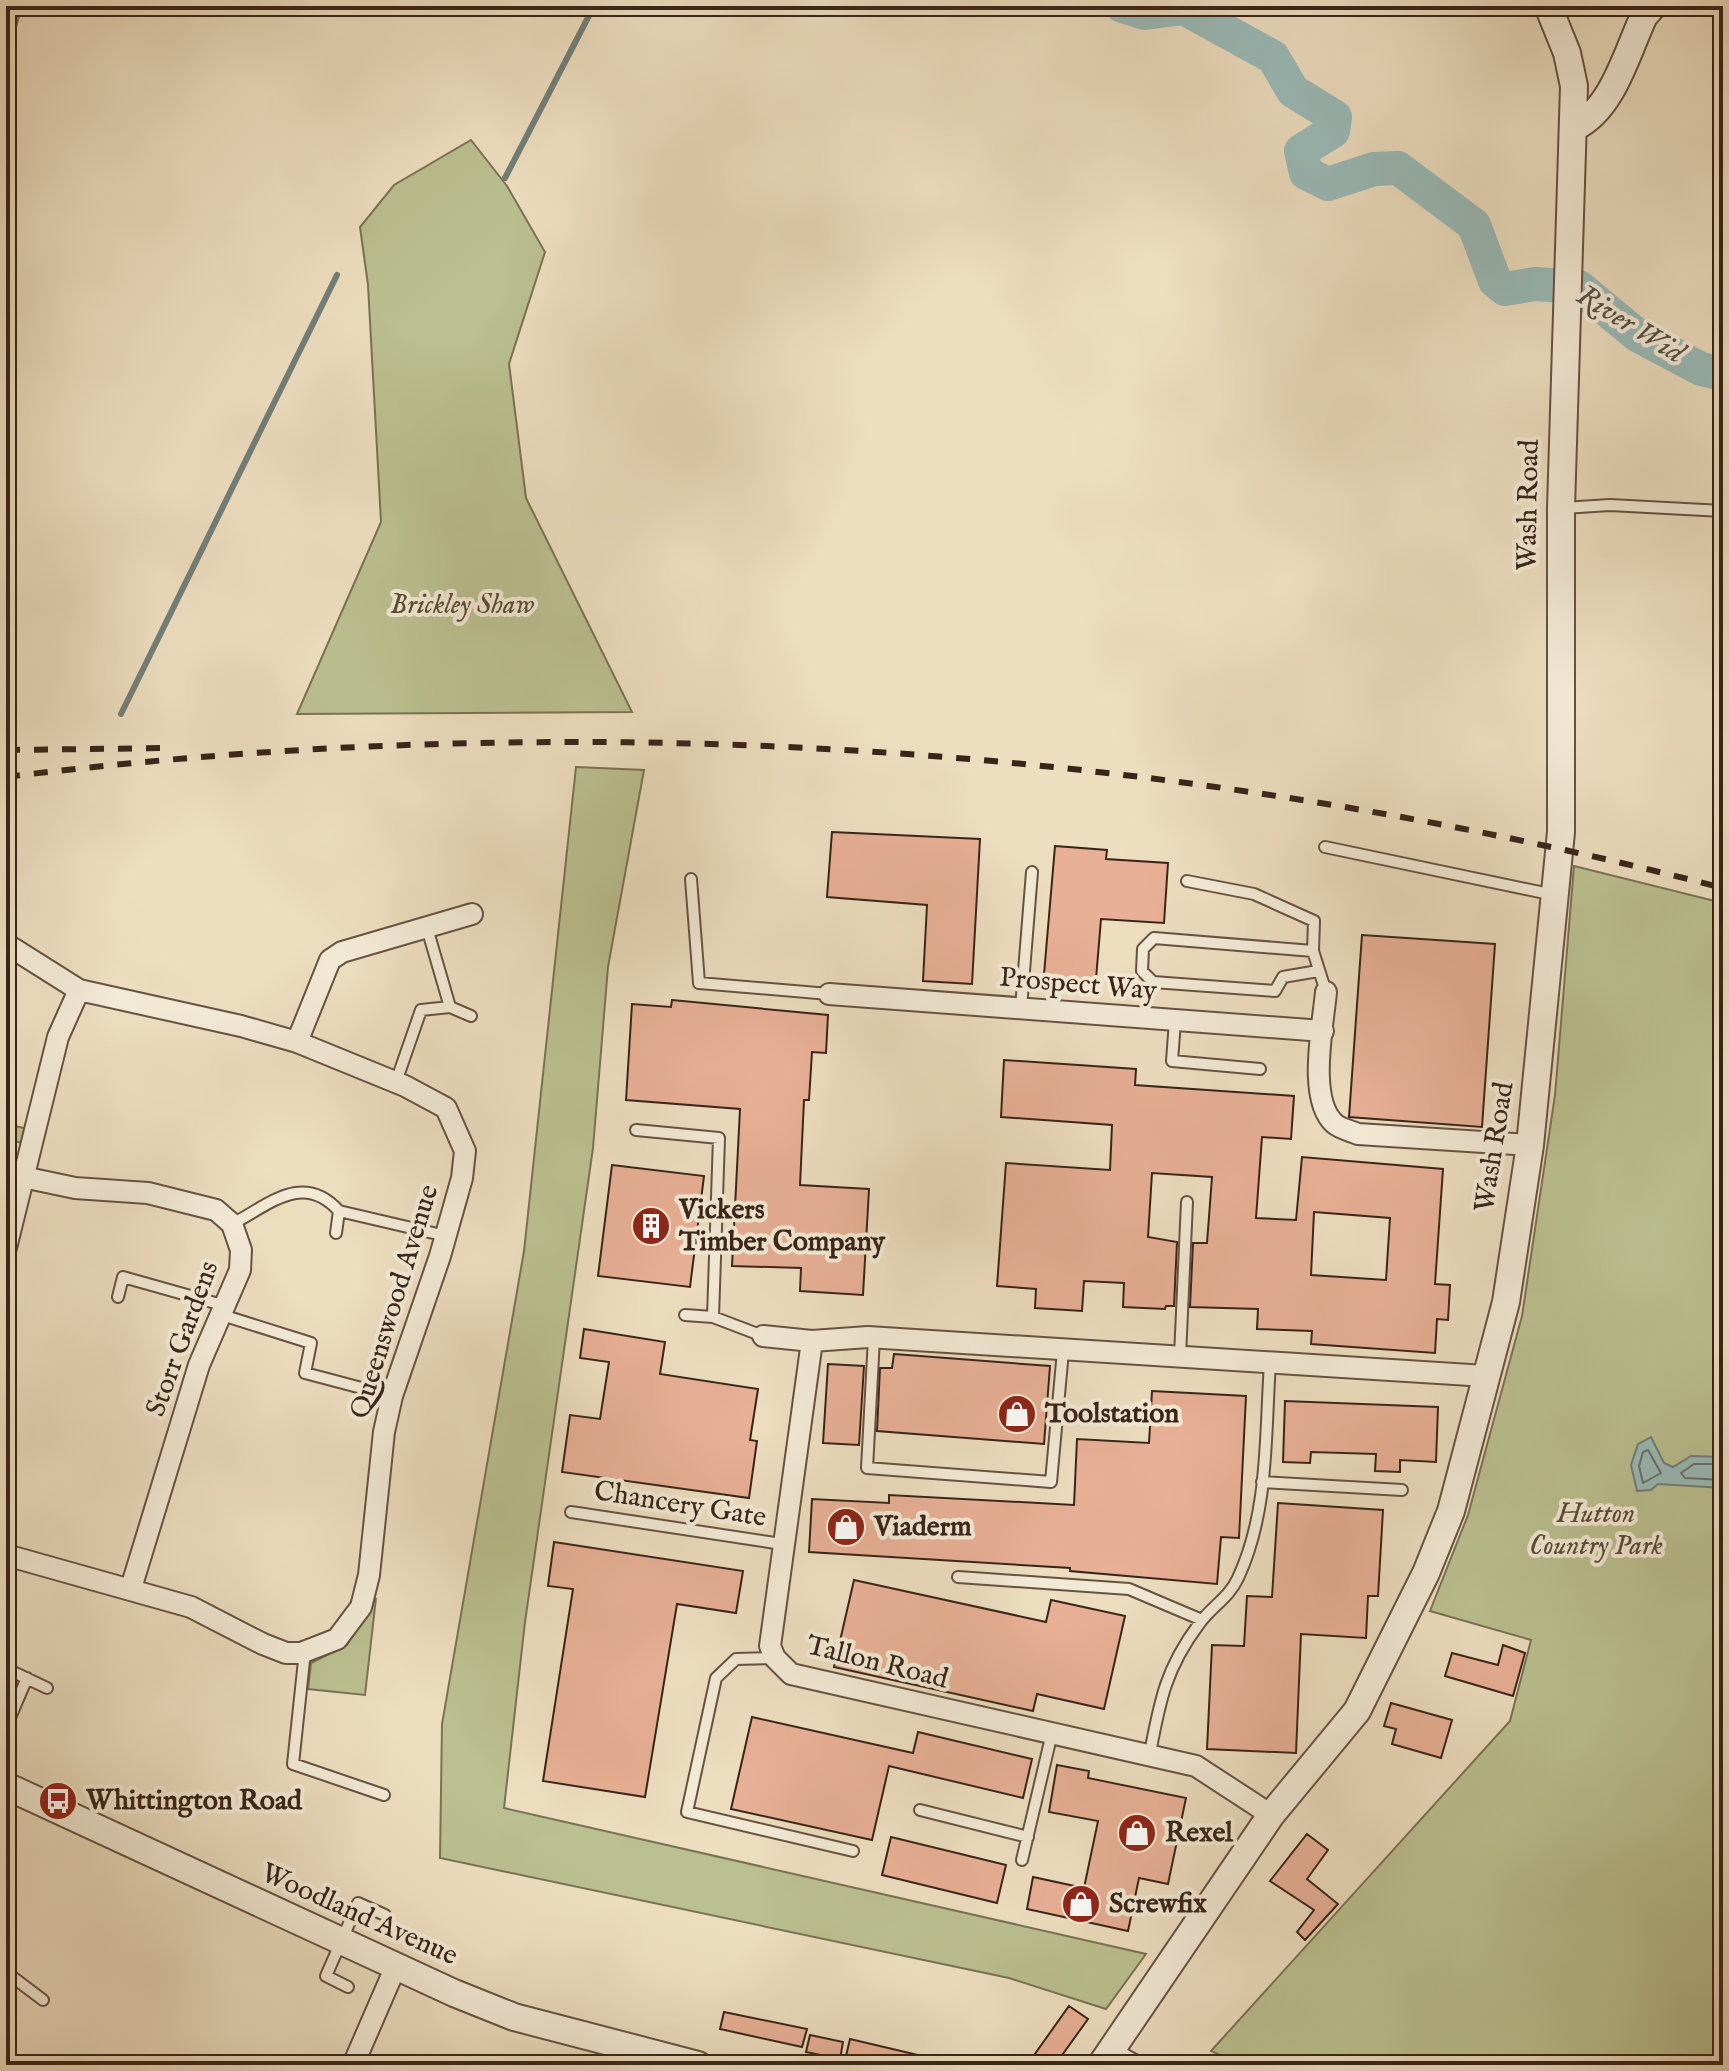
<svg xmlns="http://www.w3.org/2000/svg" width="1729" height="2071" font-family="'IM FELL English',serif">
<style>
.green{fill:#bbc090;stroke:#7a7254;stroke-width:2}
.water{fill:#9abbb9;stroke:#737f79;stroke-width:2}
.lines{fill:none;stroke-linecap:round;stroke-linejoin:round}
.shore{stroke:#6a7069;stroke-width:2}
.stream{stroke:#737f79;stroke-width:6}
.river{stroke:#9abbb9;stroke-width:34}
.building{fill:#e8b096;stroke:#392419;stroke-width:2;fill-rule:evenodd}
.service-casing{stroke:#665243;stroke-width:14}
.minor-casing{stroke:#665243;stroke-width:24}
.tertiary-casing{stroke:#665243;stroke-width:30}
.service{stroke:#f3ead6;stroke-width:10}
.minor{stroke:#f3ead6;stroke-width:20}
.tertiary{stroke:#f3ead6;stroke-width:26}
.rail{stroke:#392419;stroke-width:6;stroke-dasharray:14 14;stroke-linecap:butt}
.labels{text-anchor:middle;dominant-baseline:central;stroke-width:8;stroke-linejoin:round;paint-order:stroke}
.street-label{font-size:28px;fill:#392419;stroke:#f3ead6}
.park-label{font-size:28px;font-style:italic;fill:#5a4b37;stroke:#f3ead6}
.poi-label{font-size:28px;font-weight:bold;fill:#392419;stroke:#f3ead6;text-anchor:start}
.water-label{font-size:30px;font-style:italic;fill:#565149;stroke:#f3ead6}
</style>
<rect width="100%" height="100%" fill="#eddec0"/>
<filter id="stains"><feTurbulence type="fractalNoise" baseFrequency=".0025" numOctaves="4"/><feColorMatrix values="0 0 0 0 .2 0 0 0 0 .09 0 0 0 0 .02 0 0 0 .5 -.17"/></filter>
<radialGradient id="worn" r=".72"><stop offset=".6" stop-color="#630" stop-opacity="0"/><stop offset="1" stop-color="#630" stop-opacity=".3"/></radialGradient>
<!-- green -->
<path class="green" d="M6,6H22L6,61Z
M471,140L507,186L545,252L509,364L526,498L632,712L297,714L381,522L368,285L360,227L394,185Z
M576,767L644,770L608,967L593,1148L525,1622L504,1808L1146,1954L1106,2009L1009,1978L440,1858L442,1724L524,1251Z
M1574,866L1723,903V2065H1242L1211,2051L1510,1721L1531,1640L1430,1611L1468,1515L1522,1316L1555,1095Z
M6,1124L33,1130L30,1144L6,1140Z
M376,1598L365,1695L308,1689L311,1663L347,1645Z"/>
<!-- water -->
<path class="water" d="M1651,1437L1664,1463L1673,1467L1691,1456L1723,1457V1488L1658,1484L1651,1490L1637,1491L1631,1465L1638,1444Z"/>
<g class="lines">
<!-- shore -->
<path class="shore" d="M1648,1450L1661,1473L1643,1483L1639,1466L1643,1452Z
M1723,1464H1694L1681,1473L1685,1478L1723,1480"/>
<!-- stream -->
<path class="stream" d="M505,178L594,6
M121,714L337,275"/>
<!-- river -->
<path class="river" d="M1122,6L1145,13L1184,8L1273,57L1293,91L1335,117L1333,131L1301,151L1306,173L1328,184L1374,169L1398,168L1474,225L1495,281L1505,289L1535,284L1579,287L1637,335L1701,369L1723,374"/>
</g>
<!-- building -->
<path class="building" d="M832,832L980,839L972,984L923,981L927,905L827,897Z
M1055,846L1107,850L1106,859L1168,863L1164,923L1101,919L1095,991L1043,986Z
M1362,935L1495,944L1482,1127L1349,1117Z
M672,1000L828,1015L826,1053L812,1052L809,1100H804L800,1185L869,1189L863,1295L800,1291L801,1268L732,1266L740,1109L626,1100L632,1004L671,1007Z
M1004,1060L1136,1069L1135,1085L1294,1096L1291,1139L1262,1137L1256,1218L1296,1220L1302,1157L1443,1169L1435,1284L1450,1285L1448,1320L1437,1319L1435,1353L1311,1344L1312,1331L1257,1329L1258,1309L1190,1307L1193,1243H1207L1212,1177L1152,1173L1148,1237L1177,1242L1174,1306H1166L1165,1309L1123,1307L1124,1283L1084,1281L1082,1311L1035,1308L1036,1289L997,1286L1006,1163L1110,1170L1112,1125L1001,1117ZM1314,1212L1390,1218L1386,1280L1311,1275Z
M612,1165L704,1176L690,1287L598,1276Z
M584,1329L665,1342L660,1374L758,1389L750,1440L757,1441L749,1498L562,1472L570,1415L600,1419L609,1362L580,1358Z
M894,1354L1050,1366L1044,1444L877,1431L880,1368H892Z
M828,1364L864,1366L859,1445L823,1443Z
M1152,1391L1246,1396L1239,1538L1221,1537L1217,1584L1070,1571V1568L809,1552L812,1499L889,1503V1495L1074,1505L1077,1439L1149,1443Z
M1285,1401L1438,1407L1436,1462L1400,1460V1472L1375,1471L1376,1454L1311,1452L1310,1463L1283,1462Z
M1278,1503L1383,1510L1378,1596H1368L1366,1638L1301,1634L1296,1753L1207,1749L1212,1645L1244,1646L1247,1596L1272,1597Z
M554,1542L743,1571L736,1613L677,1604L645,1797L543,1781L573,1589L548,1586Z
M854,1580L1046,1622L1051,1600L1125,1616L1104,1709L1037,1694L1033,1711L834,1667Z
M1503,1645L1525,1653L1513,1696L1445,1676L1452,1653L1498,1665Z
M1391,1703L1452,1720L1441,1758L1392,1744L1396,1729L1384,1726Z
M752,1717L913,1753L918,1732L1032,1759L1023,1798L889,1766L872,1840L731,1809Z
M1057,1765L1089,1771L1088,1778L1186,1798L1168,1884L1139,1878L1128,1931L1027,1909L1033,1877L1084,1888L1098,1821L1049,1812Z
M1307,1834L1328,1850L1307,1879L1338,1904L1305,1940L1297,1932L1314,1910L1270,1881Z
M891,1837L1006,1865L997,1903L882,1875Z
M1069,2006L1088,2019L1055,2065H1027Z
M724,2012L807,2029L802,2047L720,2029Z
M810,2035L843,2042L840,2059L806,2052Z
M850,2039L935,2059V2065H886L846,2056Z"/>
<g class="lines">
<defs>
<path id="service" d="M1563,508L1610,505L1723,511
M1325,847L1554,895
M691,879L699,983L829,994
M1187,881L1254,894L1314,921L1313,951L1326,992
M1313,951L1154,938L1143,949L1142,971L1153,982L1275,991L1283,977L1318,971
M450,1007L471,1016
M1021,1008L1032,872
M1175,1021L1172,1061L1260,1069
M396,1082L421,1010L450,1007L427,928
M636,1130L719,1138L713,1317
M339,1211L446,1236
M232,1224C269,1205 303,1171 339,1211L336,1233
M118,1297L123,1277L226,1306
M222,1315L311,1343L305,1373L392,1396
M685,1315L713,1317L763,1336
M874,1338L867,1468L1051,1482L1063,1351
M1180,1356L1187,1202
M1262,1482L1402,1490
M571,1512L782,1544
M958,1577L1129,1589L1202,1620
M305,1651L293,1764L384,1795
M775,1658L736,1659L716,1678L687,1812L853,1851
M7,1669L47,1688
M6,1727L27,1678
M1150,1753C1160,1700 1166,1668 1199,1624C1211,1607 1229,1598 1238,1578C1269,1512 1265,1435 1270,1363
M920,1810L1028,1837
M1022,1860L1052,1733
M6,1972L43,2000
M348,1987L326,1976L358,1903L385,1915
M1115,2049L1144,2065"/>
<path id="minor" d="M6,944L79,990L241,1026L297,1042L405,1086L446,1108L465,1151L462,1178L440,1256L392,1396L384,1432L369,1575L361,1607L337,1639L301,1653H286L263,1644L191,1607L6,1555
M1326,992C1323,1026 1307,1100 1335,1124C1341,1129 1351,1131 1358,1134L1530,1145
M829,994L1323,1031
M297,1042L330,960L342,952L472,914
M23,1177L75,1188L148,1193L216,1210L232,1224L241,1250L240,1270L199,1365L131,1588
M6,1248L58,1037L79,990
M763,1336L812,1341
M1271,1815L1196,1766L791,1674L775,1658L770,1646L812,1341L868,1337L1486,1376
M353,2065L396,1966"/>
<path id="tertiary" d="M1575,127C1613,109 1627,52 1644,16L1653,6
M6,1786L454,1993L514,2017L698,2065
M1101,2065L1271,1815L1357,1711L1426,1573L1451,1511L1506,1302L1530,1145L1561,832V508L1574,86L1567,53L1548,6"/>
</defs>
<!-- service casing -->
<use href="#service" class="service-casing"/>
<!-- minor casing -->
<use href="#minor" class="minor-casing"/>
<!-- tertiary casing -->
<use href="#tertiary" class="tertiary-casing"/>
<!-- service -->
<use href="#service" class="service"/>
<!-- minor -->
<use href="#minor" class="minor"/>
<!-- tertiary -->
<use href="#tertiary" class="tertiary"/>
<!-- rail -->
<path class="rail" d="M6,750L170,748
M6,777C579,706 1163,743 1723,888"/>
</g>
<!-- icons -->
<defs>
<symbol id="building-disc" viewBox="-11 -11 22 22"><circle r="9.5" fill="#8f2418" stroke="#f3ead6"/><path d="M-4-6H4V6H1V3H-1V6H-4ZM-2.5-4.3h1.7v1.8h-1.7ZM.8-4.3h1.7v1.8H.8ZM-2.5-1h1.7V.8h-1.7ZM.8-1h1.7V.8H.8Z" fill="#fff"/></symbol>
<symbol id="shop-disc" viewBox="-11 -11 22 22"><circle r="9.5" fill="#8f2418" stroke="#f3ead6"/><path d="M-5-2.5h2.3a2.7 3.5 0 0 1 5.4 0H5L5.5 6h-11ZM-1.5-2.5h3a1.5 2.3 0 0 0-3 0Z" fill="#fff"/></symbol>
<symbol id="bus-disc" viewBox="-11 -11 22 22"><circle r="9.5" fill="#8f2418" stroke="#f3ead6"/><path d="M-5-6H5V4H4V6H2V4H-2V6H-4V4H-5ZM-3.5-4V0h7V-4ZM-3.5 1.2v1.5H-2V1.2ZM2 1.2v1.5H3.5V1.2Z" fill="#fff"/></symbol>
</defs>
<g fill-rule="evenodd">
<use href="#building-disc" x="629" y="1204" width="44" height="44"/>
<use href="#shop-disc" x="995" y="1392" width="44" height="44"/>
<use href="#shop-disc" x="824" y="1505" width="44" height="44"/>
<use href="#bus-disc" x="36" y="1779" width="44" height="44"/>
<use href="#shop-disc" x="1115" y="1811" width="44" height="44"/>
<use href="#shop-disc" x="1059" y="1882" width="44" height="44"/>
</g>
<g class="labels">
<!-- street labels -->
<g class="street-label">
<text transform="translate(1529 505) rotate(-89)">Wash Road</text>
<text transform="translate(1078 985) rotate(5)">Prospect Way</text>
<text transform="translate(1495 1147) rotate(-81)">Wash Road</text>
<text transform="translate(395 1302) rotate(-73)">Queenswood Avenue</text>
<text transform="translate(183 1339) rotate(-70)">Storr Gardens</text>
<text transform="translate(680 1505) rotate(9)">Chancery Gate</text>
<text transform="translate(877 1663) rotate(14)">Tallon Road</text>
<text transform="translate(359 1915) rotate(24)">Woodland Avenue</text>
</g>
<!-- park labels -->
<g class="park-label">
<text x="462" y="605">Brickley Shaw</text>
<text x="1596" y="1514">Hutton<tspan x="1596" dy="32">Country Park</tspan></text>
</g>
<!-- poi labels -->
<g class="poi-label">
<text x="679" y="1210">Vickers<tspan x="679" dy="32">Timber Company</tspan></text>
<text x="1045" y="1414">Toolstation</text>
<text x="874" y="1527">Viaderm</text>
<text x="86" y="1801">Whittington Road</text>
<text x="1165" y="1833">Rexel</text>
<text x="1109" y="1904">Screwfix</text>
</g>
<!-- water labels -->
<g class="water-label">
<text transform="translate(1630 325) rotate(32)">River Wid</text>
</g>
</g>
<!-- margin -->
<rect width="1729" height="2071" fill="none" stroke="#eddec0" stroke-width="32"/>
<rect x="8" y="8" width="1713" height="2055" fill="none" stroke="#392419" stroke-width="4"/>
<rect x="16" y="16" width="1697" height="2039" fill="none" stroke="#392419" stroke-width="2"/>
<rect width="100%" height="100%" filter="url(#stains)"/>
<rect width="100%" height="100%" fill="url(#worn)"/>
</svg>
